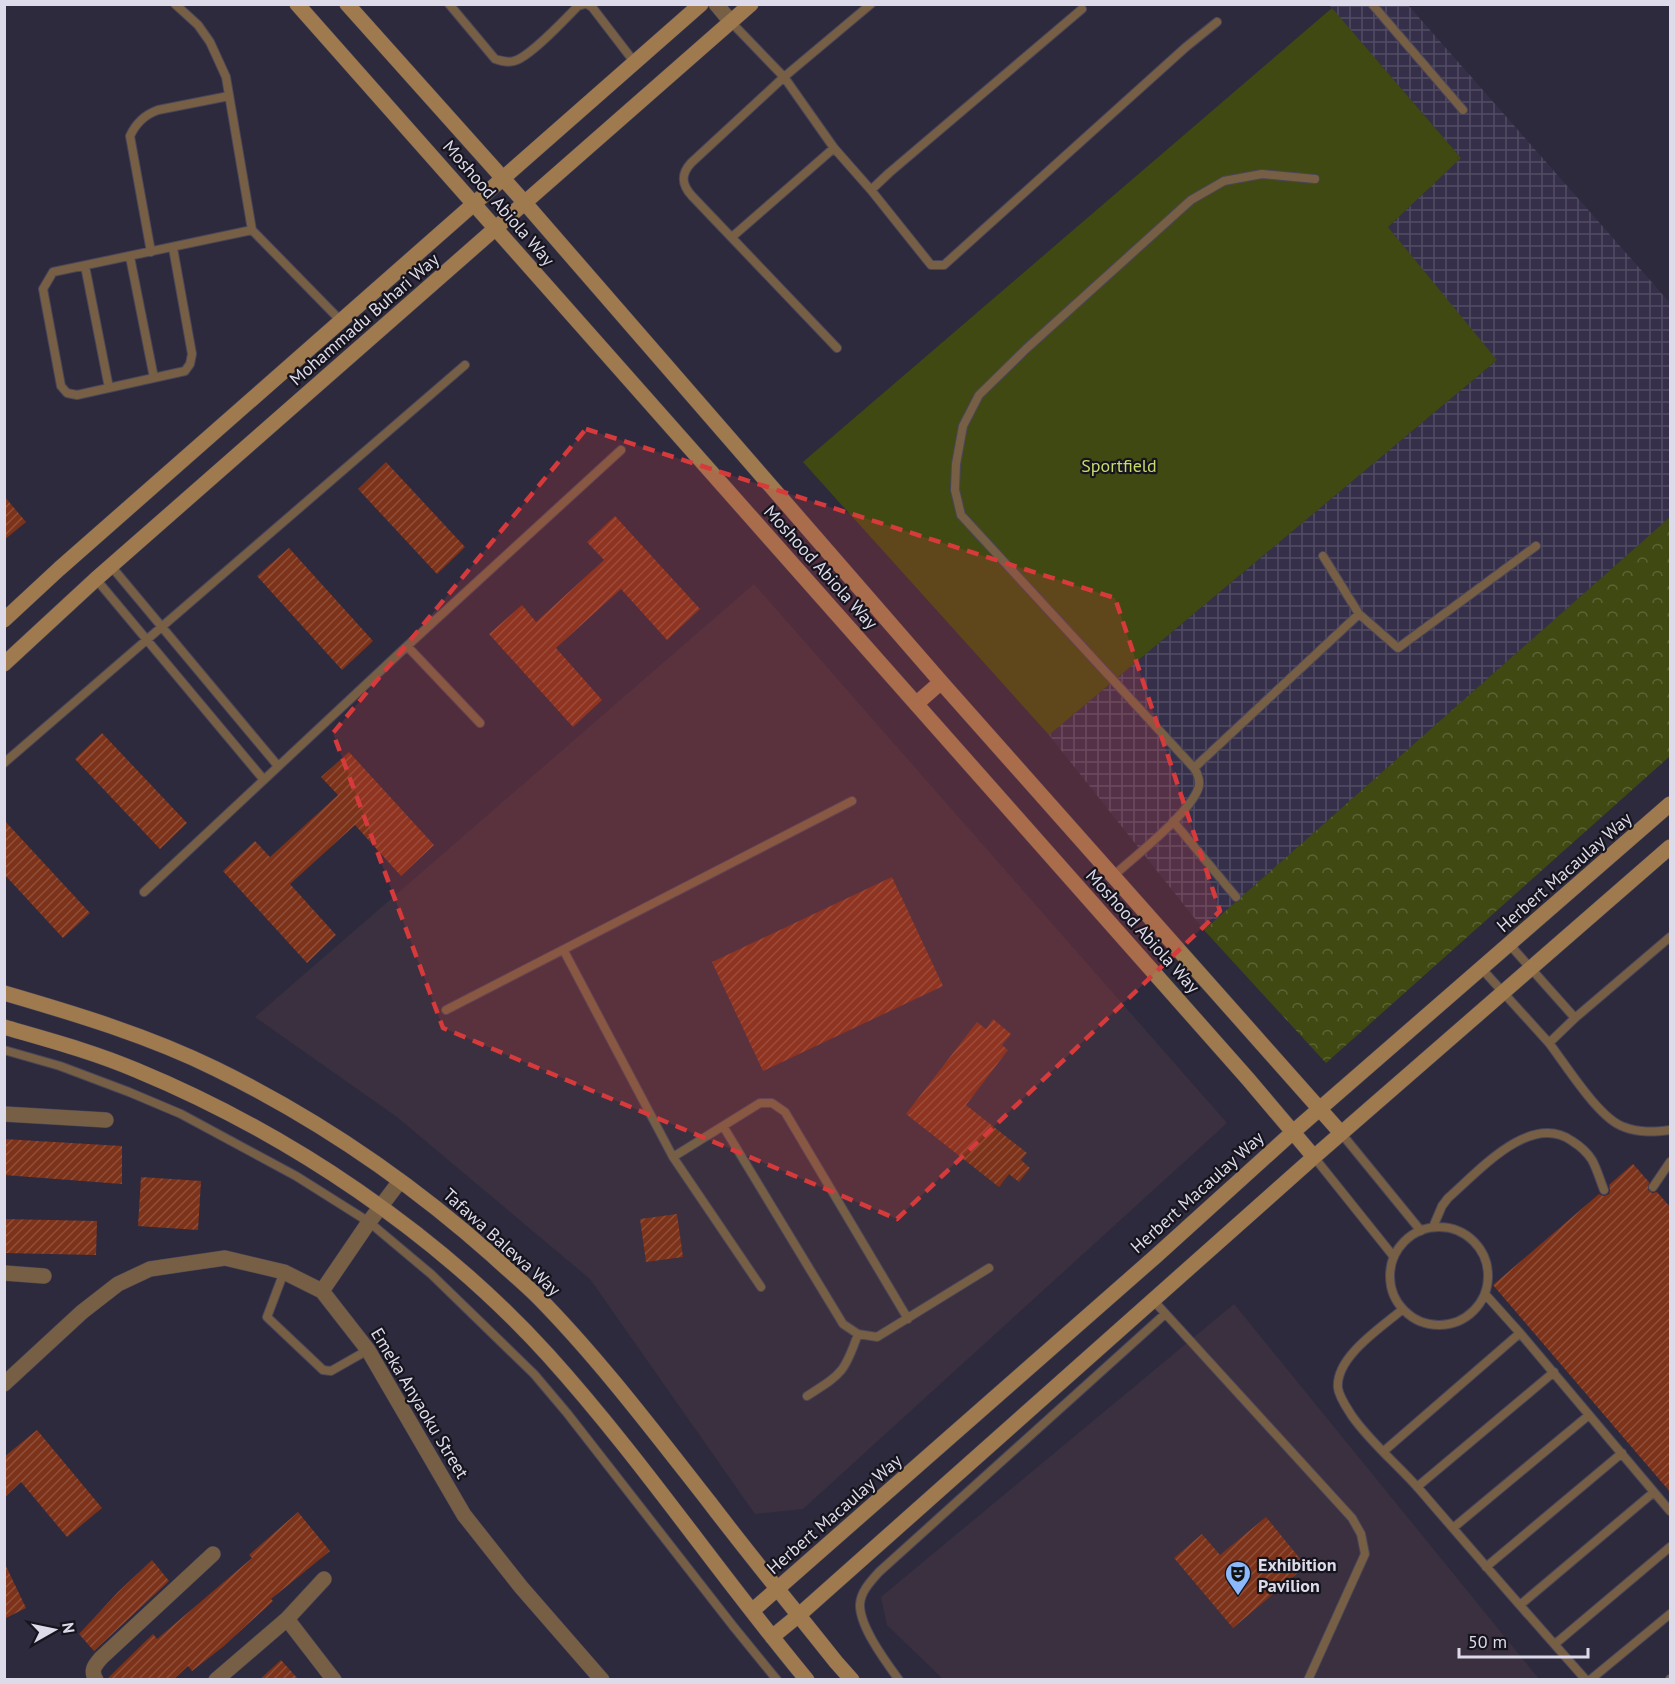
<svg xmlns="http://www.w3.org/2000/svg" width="1675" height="1684" font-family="'PT Sans',sans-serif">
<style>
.commercial{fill:#3b303f}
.industrial{fill:url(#industrial-grid)}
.forest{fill:url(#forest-crowns)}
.garden{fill:#414913}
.building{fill:url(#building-hatch)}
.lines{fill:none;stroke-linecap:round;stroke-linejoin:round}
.service-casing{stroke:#4a4659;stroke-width:10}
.minor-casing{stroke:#4a4659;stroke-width:16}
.secondary-casing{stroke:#4a4659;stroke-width:16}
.service{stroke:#765f44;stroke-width:8}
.minor{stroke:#765f44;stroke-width:15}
.secondary{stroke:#9f7a4f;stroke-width:15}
.marked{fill:#d73a3b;fill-opacity:0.2;stroke:#d73a3b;stroke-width:4.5;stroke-dasharray:12 8;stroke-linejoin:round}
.labels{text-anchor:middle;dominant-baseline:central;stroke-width:4.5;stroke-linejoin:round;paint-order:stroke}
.street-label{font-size:18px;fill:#dddbe9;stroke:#16141d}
.park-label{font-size:18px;fill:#c8db69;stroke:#16141d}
.poi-label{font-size:18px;font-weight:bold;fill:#dddbe9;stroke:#16141d;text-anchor:start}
</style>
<defs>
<pattern id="industrial-grid" width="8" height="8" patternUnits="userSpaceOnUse" patternTransform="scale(1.5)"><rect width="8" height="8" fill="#352f4a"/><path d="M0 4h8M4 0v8" fill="none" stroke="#524d64"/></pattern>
<pattern id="forest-crowns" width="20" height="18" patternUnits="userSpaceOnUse" patternTransform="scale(1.5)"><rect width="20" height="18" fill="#414913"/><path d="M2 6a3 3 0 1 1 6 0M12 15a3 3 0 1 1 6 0" fill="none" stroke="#5c6335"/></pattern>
<pattern id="building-hatch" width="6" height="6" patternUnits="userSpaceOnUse" patternTransform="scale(1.5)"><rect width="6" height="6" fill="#7d321a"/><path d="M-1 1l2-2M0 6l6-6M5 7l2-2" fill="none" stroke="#8f4f3b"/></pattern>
</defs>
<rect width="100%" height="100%" fill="#2e2a3e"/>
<!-- commercial -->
<path class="commercial" d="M754,584L1227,1123L803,1509L755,1514L590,1279L397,1117L255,1017Z
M1234,1304L1539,1679H943L887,1625L881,1597Z"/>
<!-- industrial -->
<path class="industrial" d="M1329,5H1408L1670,303V517L1204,930L1049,735L1496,361L1388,227L1461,158Z"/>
<!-- forest -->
<path class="forest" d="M1670,517V756L1326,1063L1204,930Z"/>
<!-- garden -->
<path class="garden" d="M1332,8L1461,158L1388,227L1497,360L1049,735L803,462Z"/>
<!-- building -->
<path class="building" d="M386,462L465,547L437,574L358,489Z
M4,496L26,522L4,540Z
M615,516L700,609L667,640L621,589L556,648L602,700L573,727L489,634L522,605L536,622L604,560L587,542Z
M289,548L373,641L342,670L257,576Z
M102,733L187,823L160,849L75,759Z
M349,752L434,845L401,876L355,825L290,884L336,935L307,963L223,871L255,841L270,857L338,795L321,777Z
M4,820L90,913L63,938L4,874Z
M892,877L943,986L763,1071L712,962Z
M993,1019L1011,1034L1002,1045L1008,1050L966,1105L1027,1153L1021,1160L1030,1168L1019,1182L1009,1174L999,1187L906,1114L977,1022L986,1029Z
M4,1139L122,1146V1184L4,1175Z
M1633,1164L1649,1182L1648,1190L1652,1193L1657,1192L1671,1208V1493L1493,1285L1599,1194L1604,1196L1609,1194L1610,1190L1609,1185Z
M141,1177L201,1181L198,1230L138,1226Z
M677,1214L683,1257L646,1262L640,1219Z
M4,1219L97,1221L96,1255L4,1253Z
M37,1430L102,1508L67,1537L21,1482L4,1498V1457Z
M298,1512L330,1551L271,1599L273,1601L224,1646L192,1671L188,1666L173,1680H106L153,1634L157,1639L252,1558L249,1555Z
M1266,1517L1306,1566L1233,1628L1174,1558L1202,1534L1220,1555Z
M152,1560L169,1581L94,1651L79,1634L118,1592Z
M4,1562L26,1608L4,1619Z
M281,1660L299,1680H259Z"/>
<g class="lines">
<defs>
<path id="service" d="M175,4L198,25L210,42L226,77L252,230L341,321
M449,4L495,59C502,61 507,63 514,61C530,57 565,19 578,6L585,4
M587,4L592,7L635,63
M1372,4L1463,110
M731,22L784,77L834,148L871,190L889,173L1082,9
M871,190L931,265H944L1186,47L1217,22
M732,237L834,148
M173,248L192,354L190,364L185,371L77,395L67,393L61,386L43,289L53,272L252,230
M151,252L130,136C136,123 144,115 158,110L229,96
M130,257L154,378
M85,266L109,388
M837,348L692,196C682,185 680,175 691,163L784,77L871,4
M1323,556L1359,614L1398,648L1536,546
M111,566L278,766
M96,579L264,780
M407,646L480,723
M4,763L465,365
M1194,768L1359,614
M1173,821L1236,897
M1112,877C1133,858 1193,811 1199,786C1200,779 1198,774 1194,768L961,515L955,490L956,464L963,426L979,395L1026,349L1191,200L1224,181L1262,174L1315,179
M144,892L407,646L621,450
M1510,945L1575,1018L1670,937
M564,951L673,1157L761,1287
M1482,969L1549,1043L1575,1018
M446,1010L852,801
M1549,1043C1566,1065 1599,1119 1624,1127C1640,1133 1654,1132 1670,1130
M4,1050L60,1066L129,1092L181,1114L296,1176L369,1222L431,1274L534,1374L567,1413L733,1626L777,1680
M723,1126L843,1324L858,1334L877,1337L989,1268
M1341,1133L1421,1231
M673,1157L760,1103H772L785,1112L908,1319
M1314,1157L1394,1257
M1653,1187L1670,1162
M1433,1227L1442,1206L1448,1198C1477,1173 1530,1111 1572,1141C1580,1146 1587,1152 1592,1160C1597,1169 1600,1180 1604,1190
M1390 1276a49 49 0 1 1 98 0a49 49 0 1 1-98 0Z
M284,1272L267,1317L323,1370L331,1371L368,1350
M1485,1294L1520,1333L1670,1511
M1153,1300L1352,1518L1361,1534L1365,1554L1308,1680
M1403,1309C1382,1327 1335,1357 1338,1388C1339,1397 1347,1408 1352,1416C1371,1443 1398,1465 1420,1490C1475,1554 1530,1617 1586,1680
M807,1396C841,1374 844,1374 858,1334
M1384,1451L1520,1333
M1417,1487L1554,1372
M1453,1528L1589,1415
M1486,1567L1622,1453
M1520,1605L1654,1492
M1555,1644L1670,1547
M899,1680C886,1662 859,1626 860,1604C861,1591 871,1581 879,1572L1165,1314
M1590,1680L1670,1614
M1670,1680V1679"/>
<path id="minor" d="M716,4L731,22
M4,1114L106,1120
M4,1273L44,1276
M322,1291L369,1222L400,1181
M4,1384L82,1312L118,1284L150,1269L225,1258L284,1272L322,1291L368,1350L464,1515L521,1587L602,1680
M287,1619L334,1680
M96,1680C90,1670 95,1665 101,1658L213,1554
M216,1680L287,1619L324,1579"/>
<path id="secondary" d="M297,4L1248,1079L1314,1157
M347,4L525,203L941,682L1341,1133
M4,620L59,569L701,4
M4,664L96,579L751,4
M916,704L941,682
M4,993C76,1014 149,1036 216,1069C316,1118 410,1182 493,1256C508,1270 523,1282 538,1297C600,1360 655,1433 710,1503C751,1557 794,1609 836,1662L852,1680
M4,1027C49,1040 94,1052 136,1070C288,1133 437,1233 548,1355C641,1458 718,1573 807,1680
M752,1611L1156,1256L1293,1132L1670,804
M772,1637L799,1615L1314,1157L1670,847"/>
</defs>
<!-- service casing -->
<use href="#service" class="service-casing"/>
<!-- minor casing -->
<use href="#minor" class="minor-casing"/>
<!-- secondary casing -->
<use href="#secondary" class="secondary-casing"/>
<!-- service -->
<use href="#service" class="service"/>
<!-- minor -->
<use href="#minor" class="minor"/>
<!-- secondary -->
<use href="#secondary" class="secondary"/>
</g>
<!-- marked area -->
<path class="marked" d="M586,429L1115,598L1220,911L897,1219L443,1028L333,733Z"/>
<!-- icons -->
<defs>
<symbol id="theatre-pin" viewBox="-11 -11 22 30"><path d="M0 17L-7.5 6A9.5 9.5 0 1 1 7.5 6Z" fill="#8bb9fc" stroke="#16141d"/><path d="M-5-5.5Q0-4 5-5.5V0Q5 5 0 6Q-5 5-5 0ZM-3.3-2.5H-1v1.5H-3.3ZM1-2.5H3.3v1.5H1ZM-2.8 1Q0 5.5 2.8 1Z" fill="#111"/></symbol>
</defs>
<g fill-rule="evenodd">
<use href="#theatre-pin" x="1223" y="1559" width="30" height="40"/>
</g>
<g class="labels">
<!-- street labels -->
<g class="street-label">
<text transform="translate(499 203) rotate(49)">Moshood Abiola Way</text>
<text transform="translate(364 319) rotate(-41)">Mohammadu Buhari Way</text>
<text transform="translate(821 567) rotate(48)">Moshood Abiola Way</text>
<text transform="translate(1564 872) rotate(-41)">Herbert Macaulay Way</text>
<text transform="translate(1143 931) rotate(48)">Moshood Abiola Way</text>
<text transform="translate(1197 1192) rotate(-42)">Herbert Macaulay Way</text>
<text transform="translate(502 1242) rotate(42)">Tafawa Balewa Way</text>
<text transform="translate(420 1403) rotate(59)">Emeka Anyaoku Street</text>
<text transform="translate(834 1514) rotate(-41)">Herbert Macaulay Way</text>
</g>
<!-- park labels -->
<g class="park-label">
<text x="1119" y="465">Sportfield</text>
</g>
<!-- poi labels -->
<g class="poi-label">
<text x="1258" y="1564">Exhibition<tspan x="1258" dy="21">Pavilion</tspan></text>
</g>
</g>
<!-- border -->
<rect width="1675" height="1684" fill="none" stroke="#dddbe9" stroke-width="12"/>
<!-- north arrow -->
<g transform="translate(54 1630) rotate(81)" stroke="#16141d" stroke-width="4.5" paint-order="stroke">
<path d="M0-4.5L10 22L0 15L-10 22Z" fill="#dddbe9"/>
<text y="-9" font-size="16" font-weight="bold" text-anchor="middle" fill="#dddbe9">N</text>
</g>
<!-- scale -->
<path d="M1459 1648v9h129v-9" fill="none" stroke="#dddbe9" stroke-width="3"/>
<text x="1468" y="1648" font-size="18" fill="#dddbe9" stroke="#16141d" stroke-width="4.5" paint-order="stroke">50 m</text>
</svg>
